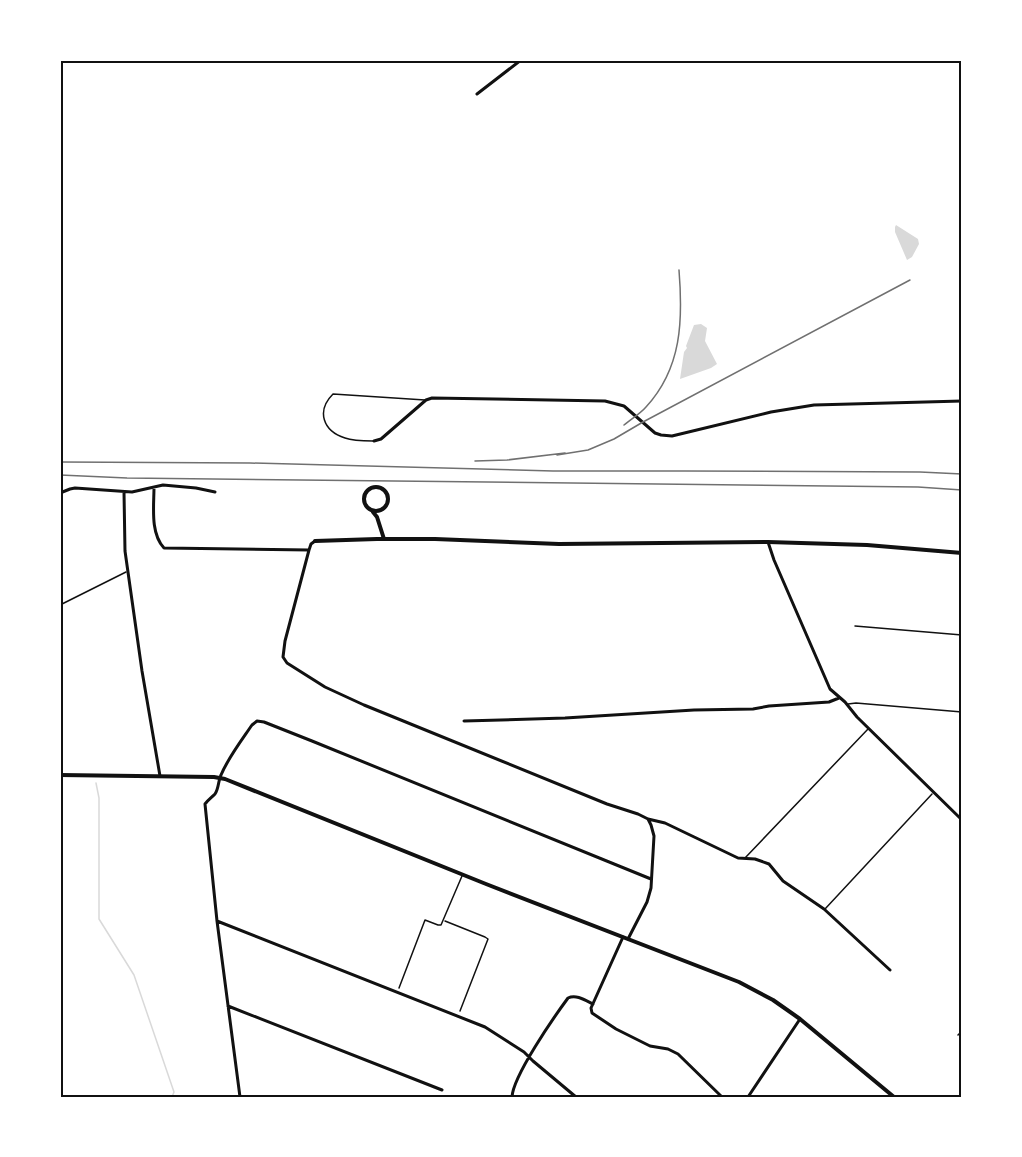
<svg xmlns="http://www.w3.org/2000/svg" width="1022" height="1157" font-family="Merriweather,serif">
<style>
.water{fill:#d9d9d9}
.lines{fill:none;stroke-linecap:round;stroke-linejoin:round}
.stream{stroke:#d9d9d9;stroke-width:1.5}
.service{stroke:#111;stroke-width:1.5}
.minor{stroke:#111;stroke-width:3}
.tertiary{stroke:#111;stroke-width:4}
.secondary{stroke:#111;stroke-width:4}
.rail{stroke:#707070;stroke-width:1.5}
.neatline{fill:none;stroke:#111;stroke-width:2}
</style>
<rect width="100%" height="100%" fill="#fff"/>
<!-- water -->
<path class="water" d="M896,225L918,239L919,244L912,257L907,260L895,232V227Z
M701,324L707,328L705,341L717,364L711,368L680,379L684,352L687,348L686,346L694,325Z"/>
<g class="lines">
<!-- stream -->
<path class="stream" d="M96,783L99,798V919L134,975L174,1092L172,1097"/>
<!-- service -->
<path class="service" d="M373,441C364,441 353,441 345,438C323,431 316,411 333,394L425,400
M60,605L126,572
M855,626L962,635
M848,704L856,703L962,712
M745,858L868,729
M825,909L932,794
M445,921L485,937L488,939L460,1011
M399,988L425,920L438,925H441L462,876
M958,1035L962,1031"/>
<!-- minor -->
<path class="minor" d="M477,94L521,60
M374,441L381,439L426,400L432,398L605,401L624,406L655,433L661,435L672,436L771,412L814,405L962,401
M154,487C154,506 150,533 164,548L309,550
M124,492L125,551L142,671L160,776
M60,493L70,489L75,488L132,492L163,485L196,488L215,492
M315,541L311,544L309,550L285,641L283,657L287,663L325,687L364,705L607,804L638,814L648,819L665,823L738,858L755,859L769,864L783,881L824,909L890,970
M768,542L774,560L830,689L845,702L857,717L962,820
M464,721L565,718L694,710L753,709L769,706L829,702L839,698
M217,921L485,1027L524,1052L533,1061L576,1097
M623,937L591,1008L592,1013L616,1029L650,1046L668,1049L678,1054L722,1097
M628,939L647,902L651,888L654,836L651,825L648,819
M228,1006L442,1090
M240,1097L217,921L205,804C208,800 211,798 215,794C219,788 218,781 221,775C228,758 241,741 252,725L257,721L264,722L312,741L651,879
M512,1097C513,1076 554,1017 568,998C576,994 585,1000 593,1004
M748,1097L800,1019"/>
<!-- tertiary -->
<path class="tertiary" d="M364 499a12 12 0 1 1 24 0a12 12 0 1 1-24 0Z
M373,512L377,517L384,539
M315,541L377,539H435L559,544L768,542L867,545L962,553"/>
<!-- secondary -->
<path class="secondary" d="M60,775L214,777L225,779L486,884L739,982L773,1000L800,1019L894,1097"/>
<!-- rail -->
<path class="rail" d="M624,425C631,419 640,414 646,407C682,368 683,320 679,270
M557,455L588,450L614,439L643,422L910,280
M475,461L507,460L565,453
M60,462L250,463L553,471H685L920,472L962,474
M60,475L127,478L918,487L962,490"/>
</g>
<!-- border -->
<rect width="1022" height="1157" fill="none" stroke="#ffffff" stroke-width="123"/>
<rect x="62" y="62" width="898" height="1034" class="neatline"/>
</svg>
